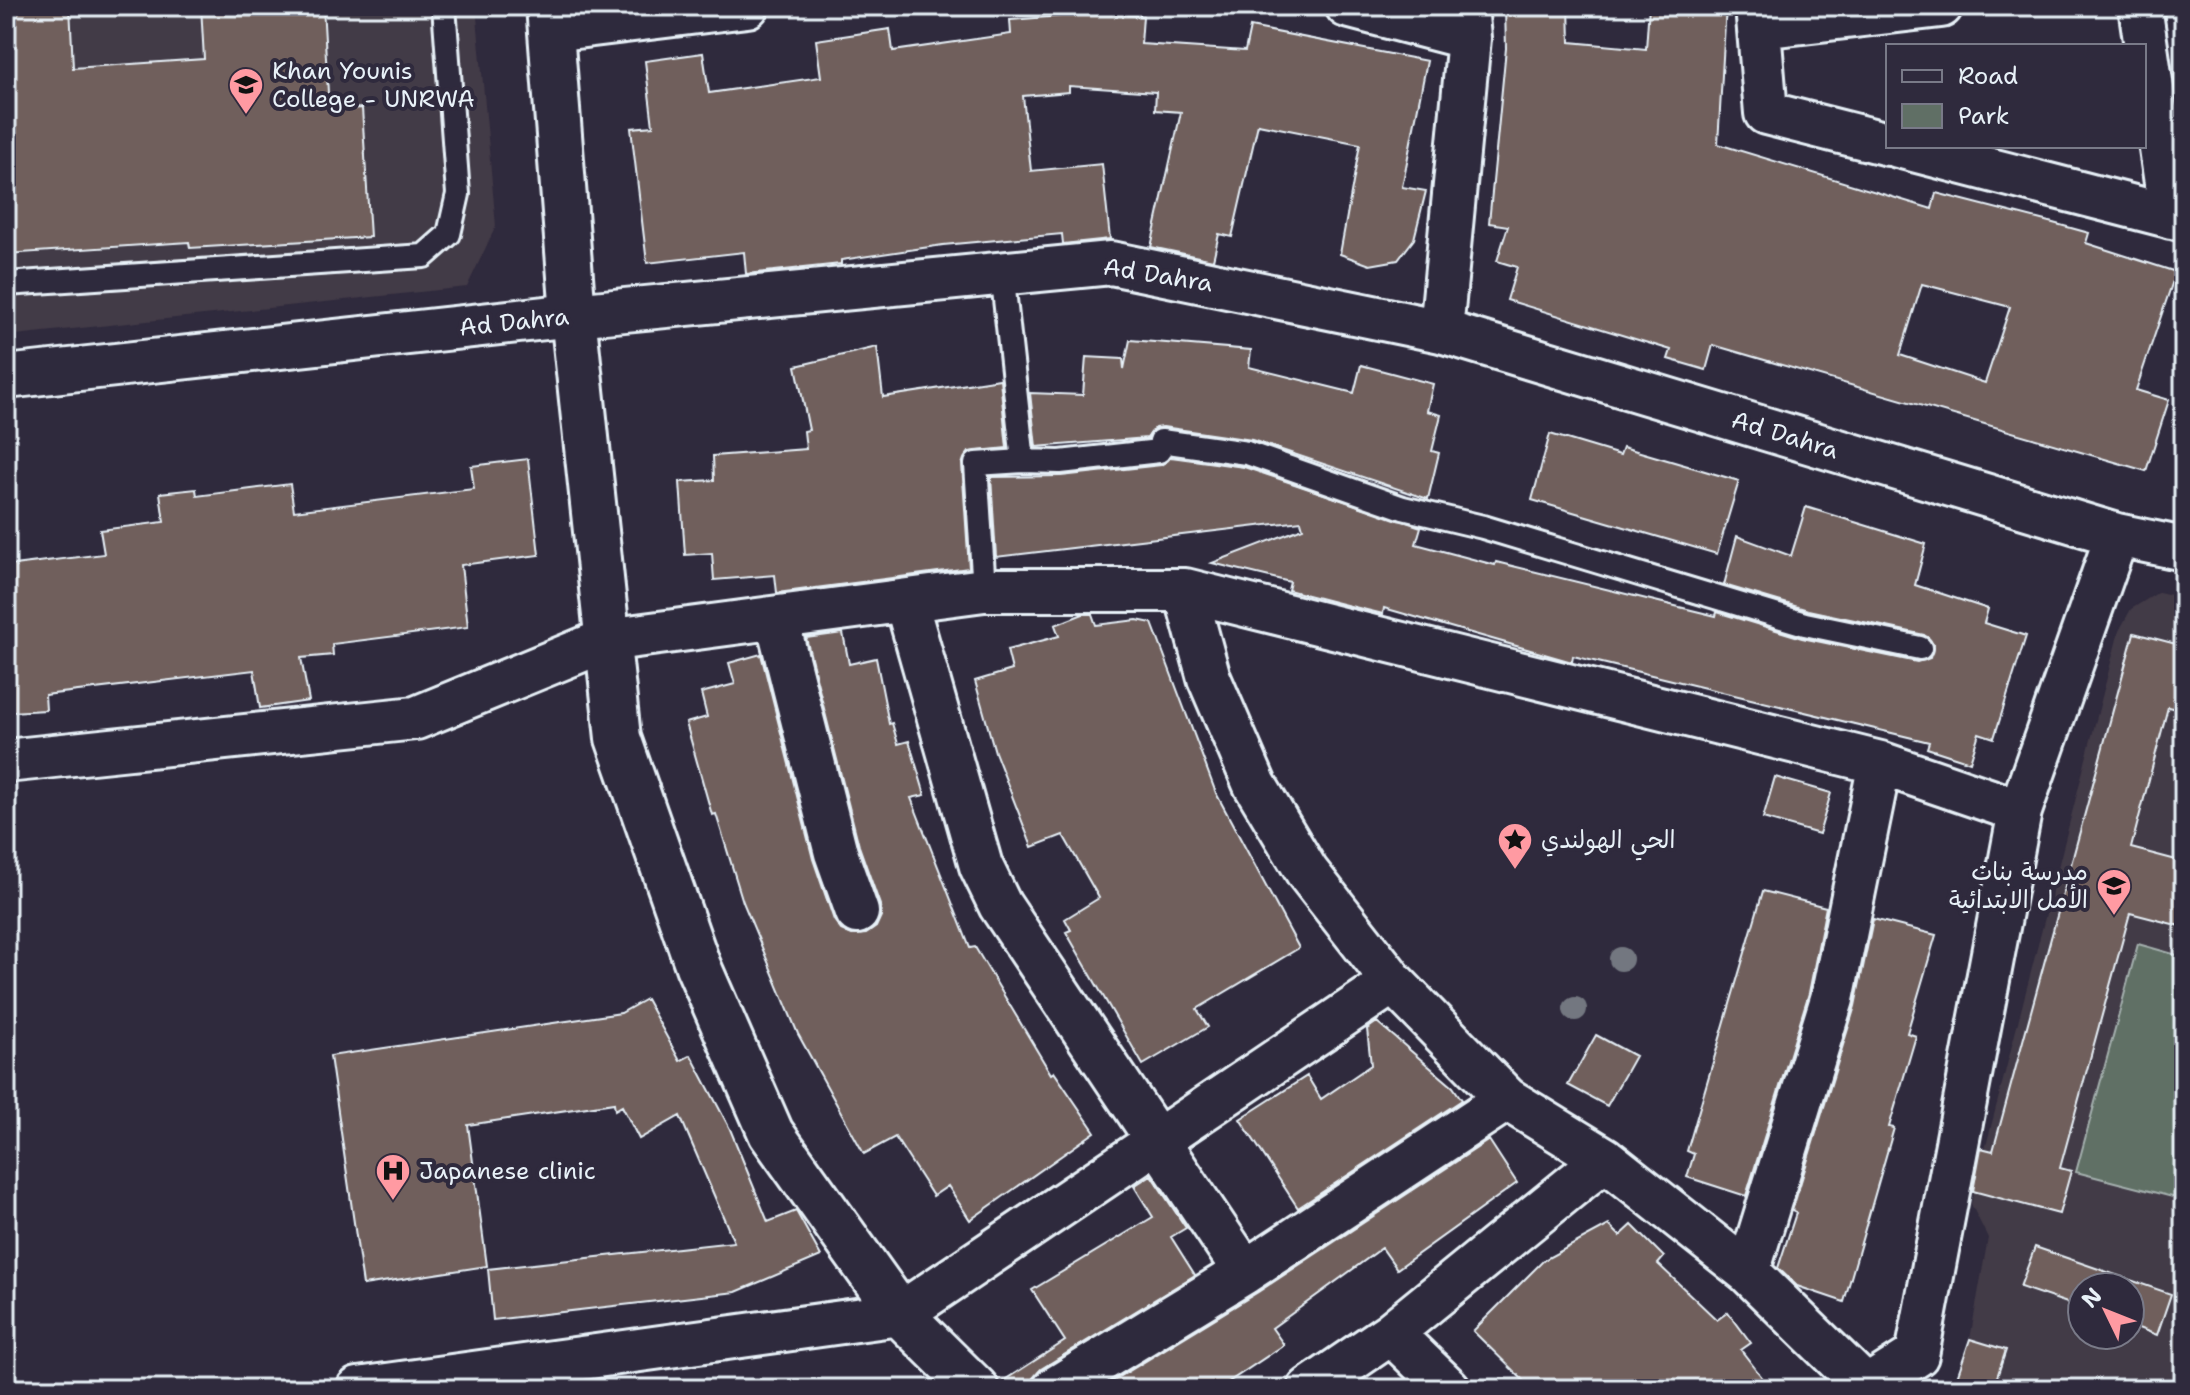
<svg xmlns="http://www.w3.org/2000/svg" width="2190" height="1395" font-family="'Shantell Sans','Playpen Sans Arabic',sans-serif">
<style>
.built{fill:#423a46;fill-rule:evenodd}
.green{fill:#606f65;stroke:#a4b0ae;stroke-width:2}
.building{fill:#6f5f5c;stroke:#e8f1f8;stroke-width:2;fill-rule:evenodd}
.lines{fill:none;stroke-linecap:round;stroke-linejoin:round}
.service-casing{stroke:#e8f1f8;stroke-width:28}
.minor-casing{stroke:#e8f1f8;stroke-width:48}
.tertiary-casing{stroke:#e8f1f8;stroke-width:50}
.service{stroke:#2f2a3d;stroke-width:22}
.minor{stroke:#2f2a3d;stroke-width:42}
.tertiary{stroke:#2f2a3d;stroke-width:44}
.tree{fill:#737780}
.labels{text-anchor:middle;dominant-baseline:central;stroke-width:8;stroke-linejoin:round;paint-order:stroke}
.poi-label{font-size:24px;fill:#e8f1f8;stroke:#2f2a3d;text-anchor:start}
.street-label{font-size:24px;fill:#e8f1f8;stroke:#2f2a3d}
</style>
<rect width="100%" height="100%" fill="#2f2a3d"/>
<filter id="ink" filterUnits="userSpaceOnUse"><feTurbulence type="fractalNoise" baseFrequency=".0125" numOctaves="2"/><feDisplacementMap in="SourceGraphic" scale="16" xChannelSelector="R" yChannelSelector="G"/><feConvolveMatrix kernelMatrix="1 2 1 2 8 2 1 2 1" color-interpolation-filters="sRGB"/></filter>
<g filter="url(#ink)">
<!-- built -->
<path class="built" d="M6,6H476L496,226L467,287L6,336Z
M2159,592L2184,598V1389H1954L1970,1339L1988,1238L1971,1204L2119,631L2131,609ZM2082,1287H2130V1335H2082Z"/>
<!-- green -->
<path class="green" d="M2138,944L2184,957V1200L2076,1172Z"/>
<!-- building -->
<path class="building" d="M6,6H70L73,68L204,59L201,6H323L329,110L362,108L370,237L190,248L189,242L6,254Z
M1505,6H1569L1570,42L1646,49L1649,6H1726L1718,144L1932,209L1936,193L2053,223L2089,233L2086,243L2176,272L2136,390L2169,400L2146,471L1713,345L1706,370L1668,359L1671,350L1507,300L1517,267L1497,261L1508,226L1489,223L1506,48ZM1922,284L2010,307L1985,383L1900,355Z
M1100,13L1143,16L1141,44L1245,51L1250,27L1427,61L1402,187L1426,191L1414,239L1398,260L1370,265L1340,254L1360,144L1258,124L1232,237L1219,234L1213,260L1151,247L1181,112L1155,110L1156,92L1069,86V92L1023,96L1031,171L1102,164L1110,239L1063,244L1062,234L943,245L841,260V264L746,274L744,252L647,263L631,128L653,126L645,61L703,53L709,93L821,77L816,40L890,29L893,51L1011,34L1010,20Z
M1130,340L1251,350L1249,367L1354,393L1361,365L1433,384L1427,411L1441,415L1432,451L1439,453L1428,499L1252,440L1163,427L1155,428L1147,438L1036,447L1030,393L1083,395L1086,357L1123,359L1124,369Z
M877,347L883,397L1000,379L1007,448L969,452L962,464L969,568L777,593L775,575L714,580L712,553L685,555L680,482L714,480L713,456L806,449L804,431L809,430L796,366Z
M1550,434L1620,455L1623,447L1739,481L1717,554L1532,500Z
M1171,457L1244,467L1421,527L1416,544L1495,565L1496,562L1716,616L1717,612L1802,638L1917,662L1930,658L1933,644L1924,635L1808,610L1724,585L1737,536L1791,556L1806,507L1926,544L1915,585L1988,609L1984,623L2026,636L1994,738L1979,733L1970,762L1927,748L1929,742L1573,656L1572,662L1384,608L1383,614L1342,604L1288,590L1290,582L1212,563L1303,528L1301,521L996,557L991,477L1061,476L1161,465Z
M528,459L539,555L461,565L468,627L332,644L333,655L301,658L309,701L260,708L254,670L45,695L46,710L10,712V708H6V566L104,554L100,530L164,522L160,493L196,489L197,496L290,484L294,511L474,489L471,466Z
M1083,614H1092L1096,625L1137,620L1152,623L1216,793L1299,948L1197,1009L1208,1027L1143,1065L1066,932L1071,930L1065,919L1099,898L1063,835L1032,847L995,752L975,681L1012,670L1007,650L1059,636L1055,625Z
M843,633L849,664L876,658L889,724L892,723L898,744L909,741L925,795L911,798L970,948L975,947L1051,1074L1054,1072L1095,1132L970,1220L948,1186L933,1196L895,1137L864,1154L798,1034L743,902L716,814L712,815L686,723L707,717L701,693L735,684L729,663L761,654L813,859L834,920L841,930L852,935L866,934L876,927L881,916L880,905L859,846L806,638Z
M2134,633L2184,646V711L2168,707L2131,848L2184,862V927L2130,913L2060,1168L2071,1171L2059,1214L1973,1191L1981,1148L1993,1151Z
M1775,777L1831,793L1819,834L1763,818Z
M1763,891L1826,907L1809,993L1746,1196L1687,1177L1694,1154L1687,1151Z
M1873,919L1936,935L1907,1033L1916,1036L1889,1127L1894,1128L1844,1302L1797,1286L1778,1268L1796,1213L1792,1211L1855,1006Z
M646,999L680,1061L691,1055L730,1129L768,1222L796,1211L821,1256L736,1292L493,1320L488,1269L734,1242L680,1116L639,1139L622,1106L615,1110L614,1103L468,1125L487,1266L363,1285L330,1056L621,1013Z
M1377,1022L1453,1087L1462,1100L1298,1208L1240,1119L1307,1076L1321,1099L1371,1065L1367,1029Z
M1596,1035L1635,1056L1607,1106L1568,1085Z
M1489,1140L1517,1183L1397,1269L1382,1248L1272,1328L1284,1345L1218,1389H1100L1258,1292Z
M1151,1175L1186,1228L1171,1237L1195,1275L1041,1369L1033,1378L1030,1389H1000V1383L1065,1341L1032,1290L1153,1217L1134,1186Z
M1609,1225L1620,1236L1632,1225L1664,1257L1658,1264L1717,1320L1728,1312L1751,1343L1741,1350L1771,1389H1532L1473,1331L1544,1260Z
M2035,1247L2171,1294L2157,1335L2130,1325V1287H2082V1308L2020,1287Z
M1970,1339L2006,1350L1993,1389H1953Z"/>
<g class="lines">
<defs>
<path id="service" d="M6,284L424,256L449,234L458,194L444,6
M1023,461L1060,462L1159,451L1161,441L1247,453L1403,508L1483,527L1805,624L1920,648
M984,590L976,464L1023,461L1002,272"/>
<path id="minor" d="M1347,6L1469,38
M1757,6L1766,113L1888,144
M2140,6L2171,217
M1759,27L1941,6
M552,30L747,6
M1898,146L2184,220
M1441,331L1469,38L1466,6
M6,377L573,315L1111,263L1441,331L2117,535L2184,549
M1185,590L1209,678L1255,785L1307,872L1393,982L1507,1099L1605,1159L1748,1272L1868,1389
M906,602L981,866L1000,905L1245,1272
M777,619L836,853L857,912
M6,761L416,718L606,640L984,590H1185L1880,763L2020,811
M1748,1272L1832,999L1880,763
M1391,1333L1449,1389
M1867,1387L1917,1355L2020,811L2117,535
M358,1389L900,1314L1393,982
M1054,1389L1245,1272L1507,1099
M1309,1389L1391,1333L1605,1159"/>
<path id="tertiary" d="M549,6L573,315L618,738L698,966L771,1133L900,1314L976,1389"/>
</defs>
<!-- service casing -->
<use href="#service" class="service-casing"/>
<!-- minor casing -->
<use href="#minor" class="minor-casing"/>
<!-- tertiary casing -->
<use href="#tertiary" class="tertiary-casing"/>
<!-- service -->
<use href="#service" class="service"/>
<!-- minor -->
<use href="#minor" class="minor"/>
<!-- tertiary -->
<use href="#tertiary" class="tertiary"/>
</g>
<!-- trees -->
<g class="tree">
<circle cx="1621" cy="959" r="12"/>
<circle cx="1575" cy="1009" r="12"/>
</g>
</g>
<!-- icons -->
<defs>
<symbol id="university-pin" viewBox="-11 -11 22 30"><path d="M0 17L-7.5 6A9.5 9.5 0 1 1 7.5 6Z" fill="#ff9aa2" stroke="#2f2a3d"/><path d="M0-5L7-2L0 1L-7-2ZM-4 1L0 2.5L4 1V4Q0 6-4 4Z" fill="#111"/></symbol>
<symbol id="sight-pin" viewBox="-11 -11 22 30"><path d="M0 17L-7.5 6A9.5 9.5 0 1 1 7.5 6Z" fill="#ff9aa2" stroke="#2f2a3d"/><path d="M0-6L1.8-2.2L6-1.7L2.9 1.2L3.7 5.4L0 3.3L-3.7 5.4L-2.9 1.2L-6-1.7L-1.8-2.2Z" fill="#111"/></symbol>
<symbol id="school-pin" viewBox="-11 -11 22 30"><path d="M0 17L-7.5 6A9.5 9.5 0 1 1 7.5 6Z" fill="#ff9aa2" stroke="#2f2a3d"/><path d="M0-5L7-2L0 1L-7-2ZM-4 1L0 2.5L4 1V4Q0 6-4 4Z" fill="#111"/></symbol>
<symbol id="hospital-pin" viewBox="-11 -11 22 30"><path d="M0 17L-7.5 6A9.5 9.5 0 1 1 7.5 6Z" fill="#ff9aa2" stroke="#2f2a3d"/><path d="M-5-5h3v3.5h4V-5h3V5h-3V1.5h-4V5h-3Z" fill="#111"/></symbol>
</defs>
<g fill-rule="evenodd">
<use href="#university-pin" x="226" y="65" width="40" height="54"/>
<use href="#sight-pin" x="1495" y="820" width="40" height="54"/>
<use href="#school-pin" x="2094" y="866" width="40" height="54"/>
<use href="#hospital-pin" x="373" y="1151" width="40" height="54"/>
</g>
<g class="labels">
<!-- poi labels -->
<g class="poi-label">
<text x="272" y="71">Khan Younis<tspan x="272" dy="28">College - UNRWA</tspan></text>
<text x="1541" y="840">الحي الهولندي</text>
<text x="2088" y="872" text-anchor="end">مدرسة بنات<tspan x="2088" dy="28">الأمل الابتدائية</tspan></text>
<text x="419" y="1171">Japanese clinic</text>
</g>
<!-- street labels -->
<g class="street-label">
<text transform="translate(1158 275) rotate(9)">Ad Dahra</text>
<text transform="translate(514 322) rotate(-6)">Ad Dahra</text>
<text transform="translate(1785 435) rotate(17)">Ad Dahra</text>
</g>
</g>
<!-- margin -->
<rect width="2190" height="1395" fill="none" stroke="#2f2a3d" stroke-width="32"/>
<rect x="16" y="16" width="2158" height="1363" fill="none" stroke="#e8f1f8" stroke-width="3" filter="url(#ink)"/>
<!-- legend -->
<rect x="1886" y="44" width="260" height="104" fill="#2f2a3d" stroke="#797a88" stroke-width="2"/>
<rect x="1902" y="70" width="40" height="12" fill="#2f2a3d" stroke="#797a88" stroke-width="2"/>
<text x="1958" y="84" font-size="24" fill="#e8f1f8">Road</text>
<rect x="1902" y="104" width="40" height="24" fill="#606f65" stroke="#797a88" stroke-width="2"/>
<text x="1958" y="124" font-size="24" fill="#e8f1f8">Park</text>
<!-- north arrow -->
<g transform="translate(2106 1311) rotate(313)"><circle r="38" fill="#2f2a3d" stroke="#797a88" stroke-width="2"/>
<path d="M0-6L14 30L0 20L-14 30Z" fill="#ff9aa2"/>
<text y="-12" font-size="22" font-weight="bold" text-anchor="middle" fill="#e8f1f8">N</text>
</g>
</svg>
